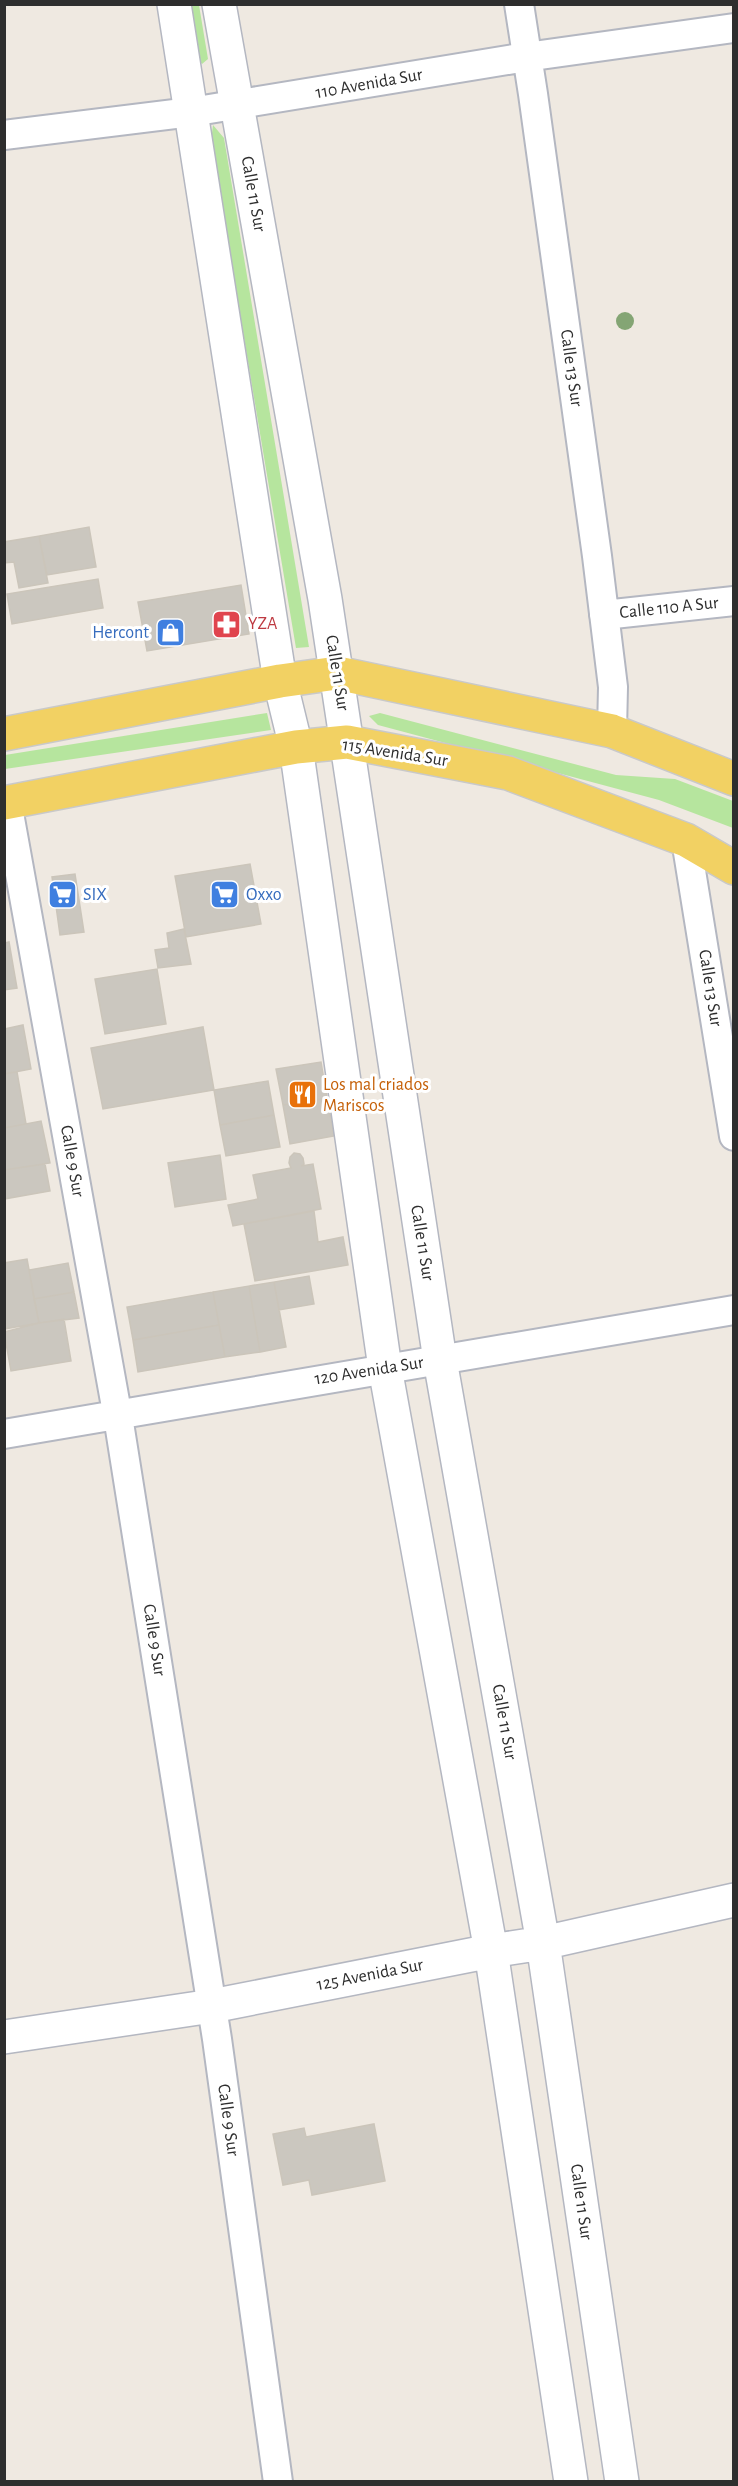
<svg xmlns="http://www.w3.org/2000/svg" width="738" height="2486" font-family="'Alegreya Sans',sans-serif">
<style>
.green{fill:#b6e59e}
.building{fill:#cbc7bf;stroke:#cbc5ba;stroke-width:1.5}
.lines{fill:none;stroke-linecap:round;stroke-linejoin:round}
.street-casing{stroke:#b4b7c1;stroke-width:32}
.secondary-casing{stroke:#b4b7c1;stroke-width:36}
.primary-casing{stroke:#c9c9c9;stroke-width:36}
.street{stroke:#fff;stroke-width:28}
.secondary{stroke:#fff;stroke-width:33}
.primary{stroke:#f2d163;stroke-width:33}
.tree{fill:#84a574}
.labels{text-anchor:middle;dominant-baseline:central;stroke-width:6;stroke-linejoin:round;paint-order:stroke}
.street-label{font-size:18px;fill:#2e2e2e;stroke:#fff}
.health-label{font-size:18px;fill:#be3a42;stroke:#fff;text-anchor:start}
.shop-label{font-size:18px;fill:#366cbe;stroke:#fff;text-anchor:start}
.food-label{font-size:18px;fill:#c56008;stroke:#fff;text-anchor:start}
</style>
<rect width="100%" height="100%" fill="#efe9e1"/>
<!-- green -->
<path class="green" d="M187,5H199L208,59L202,64L196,57Z
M213,125L224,138L309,647L296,648L211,141Z
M267,713L271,730L5,769V755Z
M380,713L616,775L675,779L733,801V828L659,800L378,725L369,716Z"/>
<!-- building -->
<path class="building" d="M89,527L96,567L47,575L39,536Z
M39,536L48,583L19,588L14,562L4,563V542Z
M98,579L103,608L12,624L7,594Z
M241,585L249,634L147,651L138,602Z
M250,864L261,924L186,937L175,876Z
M75,874L84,932L60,935L52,877Z
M184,929L191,964L158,968L155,950L169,948L167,933Z
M9,942L17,988L4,990V943Z
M157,969L166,1024L105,1034L95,979Z
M23,1025L31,1069L4,1074V1029Z
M203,1027L214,1090L103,1109L91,1048Z
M321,1062L327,1098L283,1105L276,1069Z
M17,1072L26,1124L4,1128V1074Z
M268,1081L274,1115L220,1125L214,1090Z
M327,1098L334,1136L290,1144L283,1105Z
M274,1115L280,1147L226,1156L220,1125Z
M41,1121L50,1163L4,1170V1128Z
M294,1153L300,1154L303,1158L304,1164L301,1166L313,1164L321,1209L233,1226L228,1205L258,1199L253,1175L291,1168L289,1163L290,1157Z
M220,1155L226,1199L175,1207L168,1163Z
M45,1164L50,1191L4,1199V1170Z
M314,1211L318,1242L343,1237L348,1265L255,1281L244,1224Z
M27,1259L39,1323L4,1329V1263Z
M68,1263L74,1292L34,1299L29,1270Z
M309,1276L314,1304L279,1310L274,1282Z
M274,1282L286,1347L260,1352L249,1286Z
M249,1286L260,1352L225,1357L213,1292Z
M74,1292L79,1318L39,1323L34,1299Z
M213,1292L219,1325L133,1340L127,1307Z
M64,1319L71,1361L11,1371L4,1332L39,1323Z
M219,1325L225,1357L138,1372L133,1340Z
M374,2124L385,2181L312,2195L309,2180L283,2185L273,2134L304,2128L306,2137Z"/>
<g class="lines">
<defs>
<path id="street" d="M519,4L533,94L597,556L613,687L612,731
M4,135L191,112L526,57L734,28
M604,615L734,601
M7,802L120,1429L217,2039L278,2482
M686,840L734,1136
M4,1434L734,1310"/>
<path id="secondary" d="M174,4L280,681L296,747L385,1368L491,1951L571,2482
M219,4L325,599L440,1360L543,1943L622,2482
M4,2037L212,2006L491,1951L543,1943L734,1900"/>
<path id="primary" d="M4,734L280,681L337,673L612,731L734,779
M4,803L296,747L347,742L508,773L686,840L734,868"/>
</defs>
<!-- street casing -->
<use href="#street" class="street-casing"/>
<!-- secondary casing -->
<use href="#secondary" class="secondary-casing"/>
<!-- primary casing -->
<use href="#primary" class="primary-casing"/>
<!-- street -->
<use href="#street" class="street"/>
<!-- secondary -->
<use href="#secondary" class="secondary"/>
<!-- primary -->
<use href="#primary" class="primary"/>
</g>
<!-- trees -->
<circle class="tree" cx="625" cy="321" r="9"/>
<!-- icons -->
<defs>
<symbol id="pharmacy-square" viewBox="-11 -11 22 22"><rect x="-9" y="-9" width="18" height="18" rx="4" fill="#e0444e" stroke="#fff"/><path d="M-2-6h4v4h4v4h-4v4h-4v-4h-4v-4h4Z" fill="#fff"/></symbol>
<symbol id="shop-square" viewBox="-11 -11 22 22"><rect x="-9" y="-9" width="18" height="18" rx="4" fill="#3f7fe0" stroke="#fff"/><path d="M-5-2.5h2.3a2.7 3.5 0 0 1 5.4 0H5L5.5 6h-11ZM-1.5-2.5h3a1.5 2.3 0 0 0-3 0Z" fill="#fff"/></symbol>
<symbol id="supermarket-square" viewBox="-11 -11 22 22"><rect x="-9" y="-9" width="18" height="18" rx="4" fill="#3f7fe0" stroke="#fff"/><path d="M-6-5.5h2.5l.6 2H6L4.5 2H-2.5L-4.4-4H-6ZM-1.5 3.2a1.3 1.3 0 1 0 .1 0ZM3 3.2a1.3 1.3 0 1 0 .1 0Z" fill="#fff"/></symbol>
<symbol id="restaurant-square" viewBox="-11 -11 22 22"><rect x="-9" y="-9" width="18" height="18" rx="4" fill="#e8710a" stroke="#fff"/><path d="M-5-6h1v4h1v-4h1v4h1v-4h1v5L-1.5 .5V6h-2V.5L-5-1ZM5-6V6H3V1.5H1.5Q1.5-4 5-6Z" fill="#fff"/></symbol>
</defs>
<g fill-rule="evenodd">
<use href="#pharmacy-square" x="210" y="608" width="33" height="33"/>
<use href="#shop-square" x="154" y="616" width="33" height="33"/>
<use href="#supermarket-square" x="46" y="878" width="33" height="33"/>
<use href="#supermarket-square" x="208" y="878" width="33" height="33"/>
<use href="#restaurant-square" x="286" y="1078" width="33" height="33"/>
</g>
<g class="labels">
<!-- street labels -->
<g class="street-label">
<text transform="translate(369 84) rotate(-10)">110 Avenida Sur</text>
<text transform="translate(253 194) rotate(80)">Calle 11 Sur</text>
<text transform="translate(571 368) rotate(82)">Calle 13 Sur</text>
<text transform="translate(669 608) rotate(-6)">Calle 110 A Sur</text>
<text transform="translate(337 673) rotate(81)">Calle 11 Sur</text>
<text transform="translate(395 753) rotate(9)">115 Avenida Sur</text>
<text transform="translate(710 988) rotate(81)">Calle 13 Sur</text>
<text transform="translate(72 1161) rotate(80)">Calle 9 Sur</text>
<text transform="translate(422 1243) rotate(81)">Calle 11 Sur</text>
<text transform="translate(369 1371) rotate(-9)">120 Avenida Sur</text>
<text transform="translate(154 1640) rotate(81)">Calle 9 Sur</text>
<text transform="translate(504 1722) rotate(80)">Calle 11 Sur</text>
<text transform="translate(370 1975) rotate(-11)">125 Avenida Sur</text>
<text transform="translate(228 2120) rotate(82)">Calle 9 Sur</text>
<text transform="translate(581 2202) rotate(82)">Calle 11 Sur</text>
</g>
<!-- health labels -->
<g class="health-label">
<text x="248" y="624">YZA</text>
</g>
<!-- shop labels -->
<g class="shop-label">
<text x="149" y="633" text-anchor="end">Hercont</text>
<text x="83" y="895">SIX</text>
<text x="246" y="895">Oxxo</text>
</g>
<!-- food labels -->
<g class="food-label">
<text x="323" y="1085">Los mal criados<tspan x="323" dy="21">Mariscos</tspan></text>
</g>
</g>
<!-- border -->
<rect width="738" height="2486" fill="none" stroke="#2e2e2e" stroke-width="12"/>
</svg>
